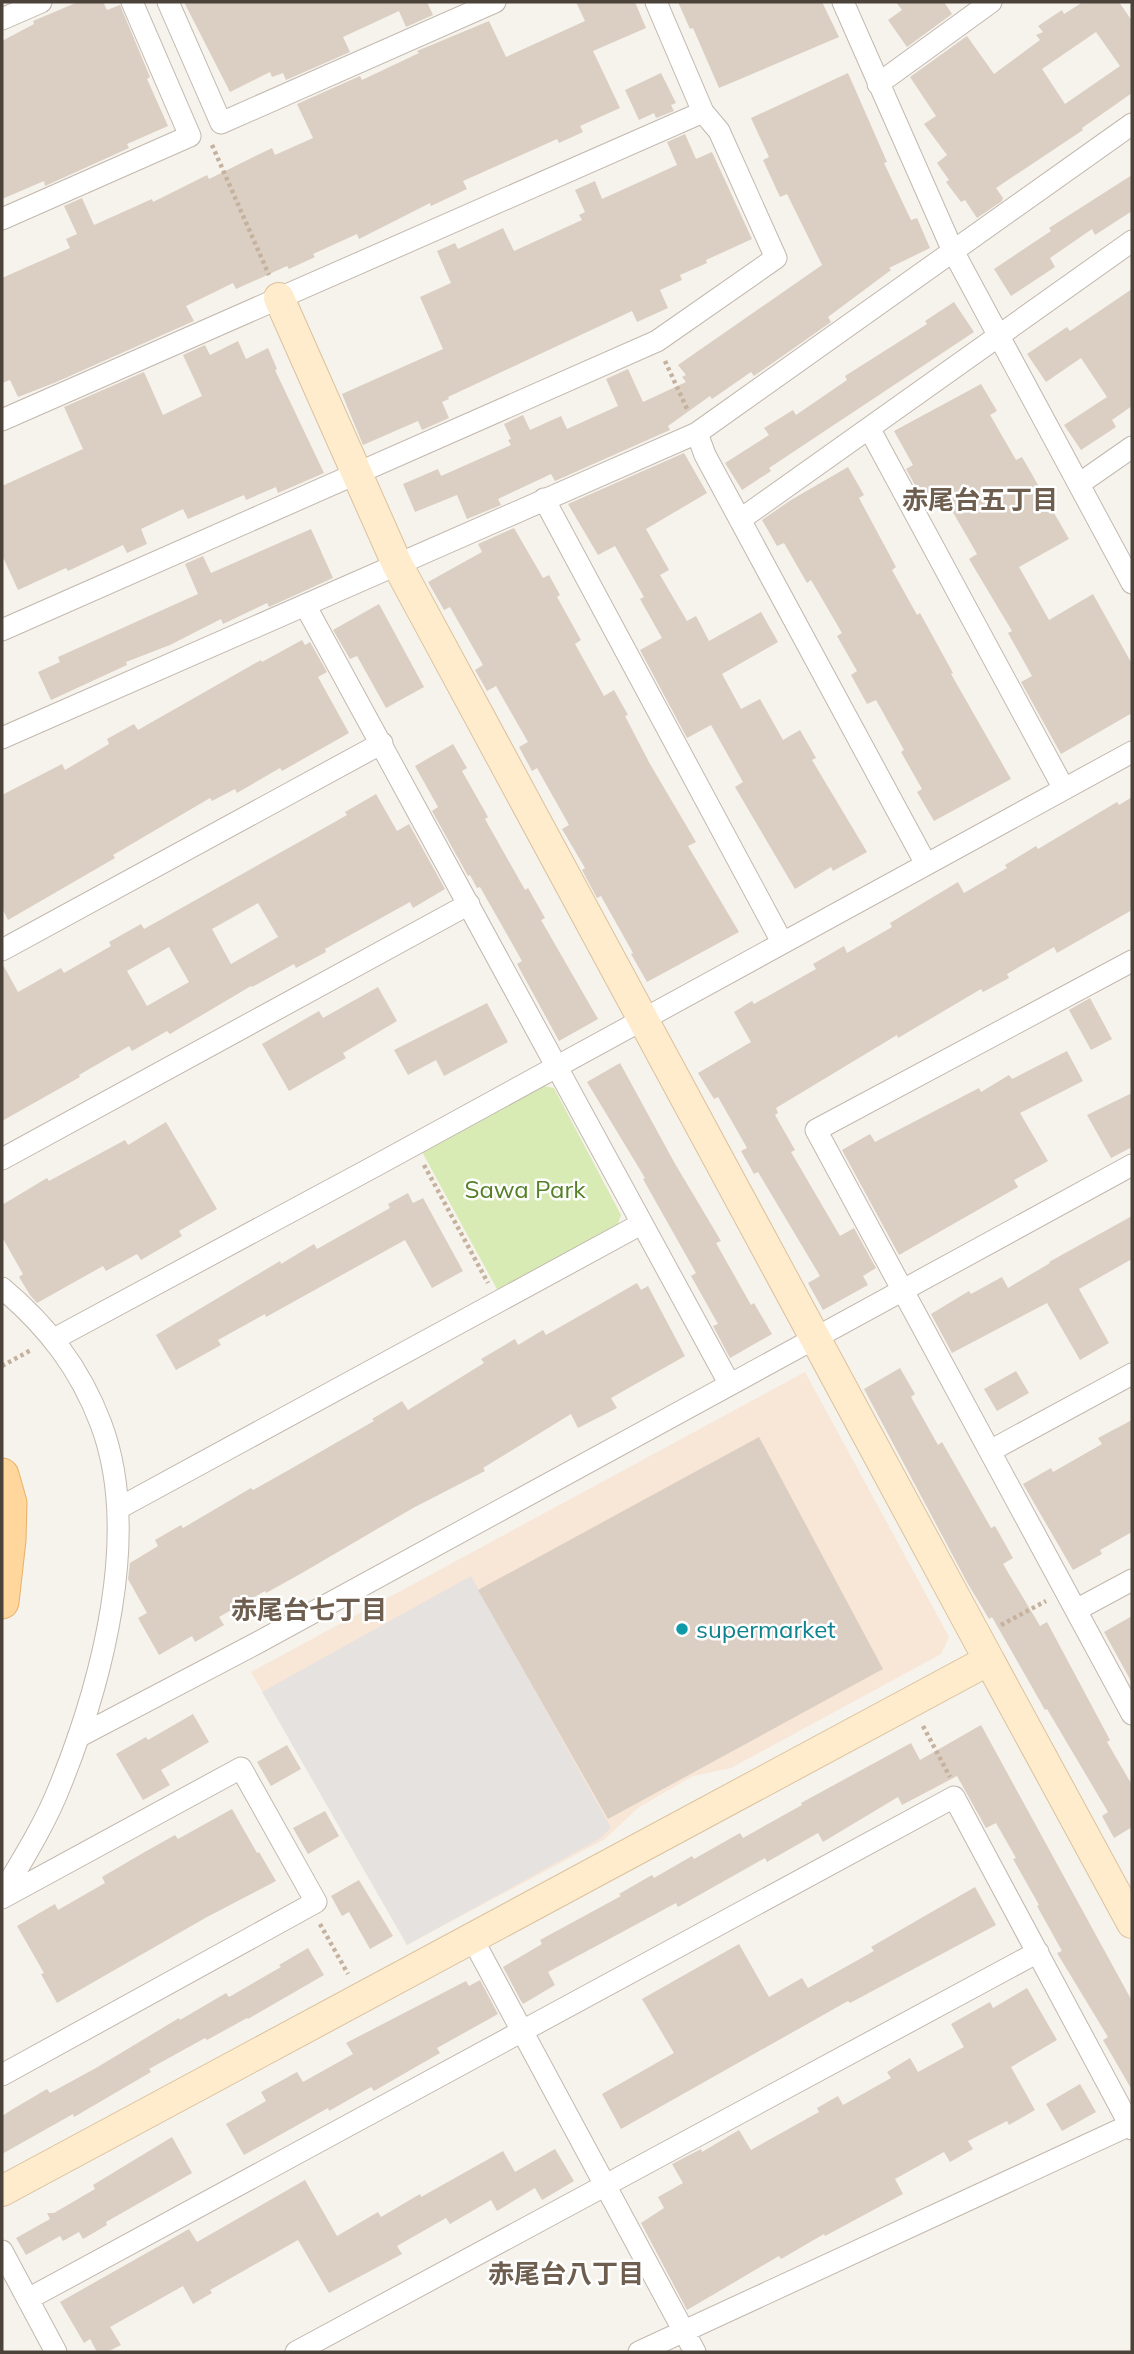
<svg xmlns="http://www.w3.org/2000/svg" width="1134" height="2354" font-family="Mulish,'Noto Sans JP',sans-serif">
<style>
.commercial{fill:#f8e6d7}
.green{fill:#d9ebb4}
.parking{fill:#e5e2e0}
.building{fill:#dbcfc3;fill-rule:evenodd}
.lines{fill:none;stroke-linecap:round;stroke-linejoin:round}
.street-casing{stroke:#c2b8ae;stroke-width:23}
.secondary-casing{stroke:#dac29d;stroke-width:32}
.primary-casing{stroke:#e8b168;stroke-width:35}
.path{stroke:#c5b29e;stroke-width:4.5;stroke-dasharray:3.5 3.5;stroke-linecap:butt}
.street{stroke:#fff;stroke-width:21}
.secondary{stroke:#ffeccd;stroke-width:30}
.primary{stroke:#ffd69c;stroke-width:33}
.culture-dot{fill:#0f9aa8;stroke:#fff;stroke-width:2.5}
.labels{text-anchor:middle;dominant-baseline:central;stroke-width:5;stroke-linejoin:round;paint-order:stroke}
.park-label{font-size:24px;fill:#558028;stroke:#fff}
.culture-label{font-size:24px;fill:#0d838f;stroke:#fff;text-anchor:start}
.neighbourhood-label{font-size:26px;font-weight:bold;fill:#6e5e4f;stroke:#fff}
</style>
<rect width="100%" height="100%" fill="#f6f2ec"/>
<!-- commercial -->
<path class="commercial" d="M805,1372L949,1637L941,1654L731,1768L693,1776L639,1807L605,1839L407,1945L251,1672Z"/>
<!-- green -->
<path class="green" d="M544,1086L554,1088L621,1215L618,1224L498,1291L421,1150Z"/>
<!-- parking -->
<path class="parking" d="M471,1576L611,1828L599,1839L407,1945L262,1692Z"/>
<!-- building -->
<path class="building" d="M78,2H103L107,10L120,5L150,77L147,79L168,126L127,144L129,148L45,186L44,181L2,199V41L34,24L33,21Z
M184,2H427L433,15L406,27L399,11L343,37L350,52L286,80L283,73L272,77L270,72L230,92Z
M576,2H635L646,28L593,51L620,108L580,126L583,132L559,143L557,139L463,181L467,189L431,206L430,203L359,239L357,234L313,254L315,257L289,269L287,266L236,289L233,283L186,306L194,321L54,383L18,397L10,380L2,383V278L70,248L66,239L77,234L64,206L82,198L94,225L152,199L153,202L207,175L209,179L272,148L275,155L313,138L297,104L360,76L362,80L419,53L417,51L489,21L506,57L585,21Z
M678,2H822L839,37L719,88L693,28L690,29Z
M896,2H944L952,14L907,47L888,20L902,10Z
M1083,2H1119L1132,21V93L1082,128L1083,130L996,188L1003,198L1002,201L977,218L965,200L961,202L946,182L949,180L937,163L947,155L924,124L936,116L910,77L967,36L994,74L1040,40L1036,35L1043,32L1038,26L1062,10L1064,14ZM1096,32L1120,66L1065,104L1042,69Z
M661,73L676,103L671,105L674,111L656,118L654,113L639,120L625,90Z
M848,73L887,162L884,163L911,220L917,218L930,248L889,268L891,270L828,317L831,322L754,376L751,372L712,399L710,396L668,426L670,430L555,481L551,474L498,499L501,505L467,519L457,495L415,512L403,484L438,469L441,476L511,445L508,440L511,439L504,424L523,415L530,430L561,416L567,429L618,406L606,379L628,369L643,402L686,382L682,377L686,375L678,365L822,265L787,194L780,197L763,160L769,157L751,118Z
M685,134L696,159L712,152L752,239L706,260L707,263L680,275L682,280L660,290L668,308L637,322L632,311L448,397L449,399L442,402L449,418L422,430L418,421L363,445L342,394L443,349L420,297L451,283L437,251L455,243L458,249L503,228L514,251L582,220L579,215L585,212L575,190L595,181L602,199L677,165L667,142Z
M1132,175V211L1095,235L1092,229L1050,258L1055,267L1011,296L994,269L1051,231L1049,228Z
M1132,289V406L1112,420L1116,427L1081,450L1064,425L1107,397L1081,358L1046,382L1027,354L1067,327L1070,331Z
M954,302L974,332L769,468L771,471L742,490L725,463L769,435L764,428L793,410L796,415L847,380L845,376L927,324L925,321Z
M238,341L246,359L268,348L277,369L275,370L324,473L278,493L276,487L246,500L244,495L188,519L183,509L141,529L147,544L127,553L123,545L68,571L66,568L18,590L2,555V486L83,449L64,407L144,372L163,415L202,396L183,355L205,345L210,355Z
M981,384L997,411L990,415L1016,460L1022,457L1069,539L1019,567L1049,620L1093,594L1132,664V713L1061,754L1021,682L1032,676L1008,633L1012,631L969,559L977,554L943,495L926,505L906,469L913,465L894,431Z
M684,453L707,493L646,529L669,570L660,575L687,621L696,616L709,641L761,612L778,642L722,674L741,709L760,699L783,740L800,730L816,758L812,760L867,852L833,871L831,867L795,889L735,787L743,782L711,725L687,738L640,650L662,638L640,599L644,597L615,546L598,555L568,504Z
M848,467L864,495L859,498L896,567L892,570L917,615L920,613L953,673L951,674L1011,779L934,821L917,792L922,789L901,752L904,750L876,700L867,704L851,675L857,671L837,636L842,633L811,580L807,583L784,543L777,546L762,520L791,500Z
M514,528L543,578L549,575L560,595L557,597L581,640L575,644L604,696L614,690L628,715L625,716L650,764L696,842L688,846L739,932L647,982L631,954L633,953L601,896L597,898L582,870L585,868L562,829L569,825L537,768L532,771L519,747L528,742L496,686L487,691L475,670L483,665L450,607L444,610L428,582L482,552L478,544Z
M311,529L333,578L269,607L267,603L223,624L221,619L170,645L126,662L127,665L51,700L38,672L60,662L58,657L198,594L185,564L203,556L211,573Z
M379,604L424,687L386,708L357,656L350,659L333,630Z
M302,640L305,645L310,642L327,672L318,677L349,733L282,771L280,768L237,793L235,789L212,801L210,798L113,855L115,858L8,920L2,908V795L62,764L65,770L109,744L107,739L134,724L138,730L261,660L262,662Z
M453,744L467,768L462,771L488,817L485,819L525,890L528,888L545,918L541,920L598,1019L559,1041L517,964L522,961L480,887L477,888L470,875L468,876L432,811L438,807L415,766Z
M376,794L397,831L409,824L445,889L413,908L410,902L325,949L326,952L296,968L294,964L252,987L251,986L170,1034L167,1031L132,1051L129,1046L79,1075L80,1077L2,1121V963L18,992L61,968L64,973L111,946L109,942L141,924L144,929L301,841L347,815L345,812ZM258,903L278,937L231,964L212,929ZM169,947L189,982L147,1006L127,971Z
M1132,797V910L1057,953L1054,947L1007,974L1009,978L983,992L981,989L898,1038L897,1035L776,1108L778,1113L775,1115L795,1150L791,1152L840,1236L854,1228L876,1268L863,1276L868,1285L823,1310L808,1283L820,1276L758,1172L754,1174L741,1151L747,1148L718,1097L714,1099L698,1073L751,1042L734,1012L752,1001L754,1004L816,969L813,964L844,946L847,953L892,927L890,923L958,882L964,893L1007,868L1005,865L1036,846L1038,849L1117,802L1119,805Z
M378,987L397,1021L343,1053L346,1058L289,1091L262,1044L319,1011L323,1018Z
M1090,998L1112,1039L1091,1050L1069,1010Z
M487,1003L508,1042L444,1076L436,1060L408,1075L394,1050Z
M1067,1051L1083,1081L1020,1113L1048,1161L1014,1180L1018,1187L899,1255L842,1150L870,1134L875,1142L979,1088L981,1092L1009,1075L1012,1079Z
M620,1063L674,1162L721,1241L716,1243L751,1305L754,1303L772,1334L730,1358L713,1326L718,1324L691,1276L696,1273L643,1179L645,1178L587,1082Z
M1132,1093V1147L1111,1158L1087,1115Z
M166,1122L217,1209L179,1231L182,1236L141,1260L137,1254L106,1271L103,1266L37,1303L30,1295L19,1277L23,1274L2,1237V1205L47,1178L49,1181L125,1140L128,1145Z
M408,1193L413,1203L423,1198L463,1271L432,1288L405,1240L266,1317L265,1314L218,1340L221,1345L176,1370L156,1335L280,1261L281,1264L314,1244L317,1249L390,1208L388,1204Z
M1132,1216V1259L1079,1289L1109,1343L1080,1360L1047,1303L952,1353L931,1314L969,1291L971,1294L1002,1277L1008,1288L1050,1263L1049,1262Z
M637,1283L641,1290L648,1286L685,1356L611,1398L617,1408L578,1428L571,1414L483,1468L485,1471L413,1508L302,1573L266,1593L265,1591L219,1617L224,1625L195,1642L192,1636L159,1655L138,1618L147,1613L128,1579L130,1563L158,1546L155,1540L181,1525L183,1528L251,1488L253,1490L287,1471L374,1421L372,1419L402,1401L408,1410L484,1363L481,1359L515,1339L518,1345L543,1330L546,1335Z
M900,1368L915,1394L911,1397L938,1445L942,1442L991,1528L995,1526L1013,1558L1003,1564L1040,1626L1047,1622L1110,1740L1107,1742L1132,1785V1827L1114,1838L1102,1816L1108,1812L1047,1709L1045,1710L992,1617L989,1619L968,1584L864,1389Z
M1016,1371L1029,1393L997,1411L984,1389Z
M1132,1420V1532L1100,1550L1102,1554L1073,1570L1023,1484L1051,1468L1053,1472L1102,1444L1098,1438Z
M759,1437L883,1669L608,1819L478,1590Z
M1132,1616V1683L1104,1632Z
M193,1714L209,1742L161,1770L170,1785L143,1800L116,1754L146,1737L148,1740Z
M981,1725L1132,2001V2090L1103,2040L1108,2037L1057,1953L1062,1951L1037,1906L1039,1905L1013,1859L1016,1858L996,1823L986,1828L957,1776L902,1805L898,1797L823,1842L818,1833L767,1862L765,1858L678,1907L676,1903L548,1972L555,1985L523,2004L521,2001L503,1967L542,1944L540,1940L621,1896L619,1894L652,1875L654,1878L692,1856L694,1859L740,1833L743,1838L802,1805L801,1803L911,1743L920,1760Z
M287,1745L301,1769L271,1786L257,1762Z
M232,1809L257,1853L259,1852L276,1881L207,1917L57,2003L41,1974L44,1973L17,1926L55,1904L58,1910L105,1883L102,1877L143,1853L175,1835L178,1839Z
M325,1811L339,1836L308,1854L293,1828Z
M359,1880L393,1936L370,1949L349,1912L342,1916L331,1896Z
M975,1887L996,1925L850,2003L848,2001L621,2129L602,2094L674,2053L642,1999L739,1944L769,1997L802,1978L808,1988L874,1951L871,1947Z
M308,1948L324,1975L248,2019L247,2018L207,2040L205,2038L149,2069L151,2072L74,2117L73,2114L2,2154V2116L13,2109L47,2089L50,2093L96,2068L179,2018L180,2020L226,1993L229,1997L281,1967L279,1965Z
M480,1980L498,2014L437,2048L440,2053L374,2091L371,2087L329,2111L328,2108L244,2155L226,2124L266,2101L261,2092L297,2072L303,2082L353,2054L346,2043L466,1981L469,1986Z
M1027,1988L1057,2040L1011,2067L1035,2110L1009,2125L1007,2121L968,2141L973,2149L950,2162L944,2152L895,2179L903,2194L825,2236L824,2234L781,2259L779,2256L687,2310L641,2223L664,2208L658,2197L683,2183L672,2164L701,2149L702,2152L739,2130L751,2150L819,2112L817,2108L838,2096L843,2105L891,2078L887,2072L910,2058L918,2072L964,2047L951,2024L990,2002L993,2008Z
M1080,2084L1096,2112L1062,2131L1046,2104Z
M172,2137L192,2173L106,2222L107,2225L83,2239L79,2232L63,2241L60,2236L26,2255L16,2238L50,2219L47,2213H54L95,2189L93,2185Z
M555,2149L574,2181L542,2200L535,2188L497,2211L491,2200L450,2224L446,2218L397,2246L402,2254L329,2293L298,2240L210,2290L212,2293L193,2304L183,2286L110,2327L121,2345L107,2352H97L90,2339L84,2343L60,2302L189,2229L197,2242L305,2180L337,2236L378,2212L381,2217L420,2194L421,2197L503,2151L515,2172Z"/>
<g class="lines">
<defs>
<path id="street" d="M168,2L221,123L495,2
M843,2L953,251L1132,583
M2,19L41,2
M878,84L991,2
M2,219L190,136L132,2
M2,420L703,112
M869,428L1064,789
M697,433L705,455L926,864
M1079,484L1132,447
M544,499L782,942
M741,519L1132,241
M305,605L729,1383
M2,630L657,341L776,258L719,131L703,112L656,2
M2,738L697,433L1132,124
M2,950L382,743
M1132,961L816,1130L1132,1714
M2,1159L469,904
M2,1288C47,1326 80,1368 101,1424C142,1533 102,1682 60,1786C45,1824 23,1859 2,1894
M54,1339L377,1165L1132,752
M990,1451L1132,1374
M119,1508L641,1224
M1076,1610L1132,1580
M78,1737L257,1643L1132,1165
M2,1898L241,1768L316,1902L2,2075
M472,1938L695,2352
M2,2251L56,2352
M28,2299L954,1797L1132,2129
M296,2352L1038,1952
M639,2352L1130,2125"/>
<path id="secondary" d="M279,298L397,564L989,1660
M2,2191L989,1660L1132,1923"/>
<path id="primary" d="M2,1475L10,1503L9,1540L2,1602"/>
</defs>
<!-- street casing -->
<use href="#street" class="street-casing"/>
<!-- secondary casing -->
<use href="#secondary" class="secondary-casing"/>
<!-- primary casing -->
<use href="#primary" class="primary-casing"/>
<!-- path -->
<path class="path" d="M212,145L269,275
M665,361L688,411
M424,1165L488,1283
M2,1366L31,1350
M1001,1625L1046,1601
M923,1726L950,1777
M320,1924L348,1974"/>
<!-- street -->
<use href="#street" class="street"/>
<!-- secondary -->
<use href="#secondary" class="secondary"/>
<!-- primary -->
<use href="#primary" class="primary"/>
</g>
<!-- markers -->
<circle class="culture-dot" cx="682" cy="1629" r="7"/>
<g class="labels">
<!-- park labels -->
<g class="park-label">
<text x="525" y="1189">Sawa Park</text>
</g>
<!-- culture labels -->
<g class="culture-label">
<text x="696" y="1629">supermarket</text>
</g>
<!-- neighbourhood labels -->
<g class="neighbourhood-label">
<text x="980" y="499">赤尾台五丁目</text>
<text x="309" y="1609">赤尾台七丁目</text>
<text x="566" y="2273">赤尾台八丁目</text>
</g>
</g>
<!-- border -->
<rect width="1134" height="2354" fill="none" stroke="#4b4239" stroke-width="7"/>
</svg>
